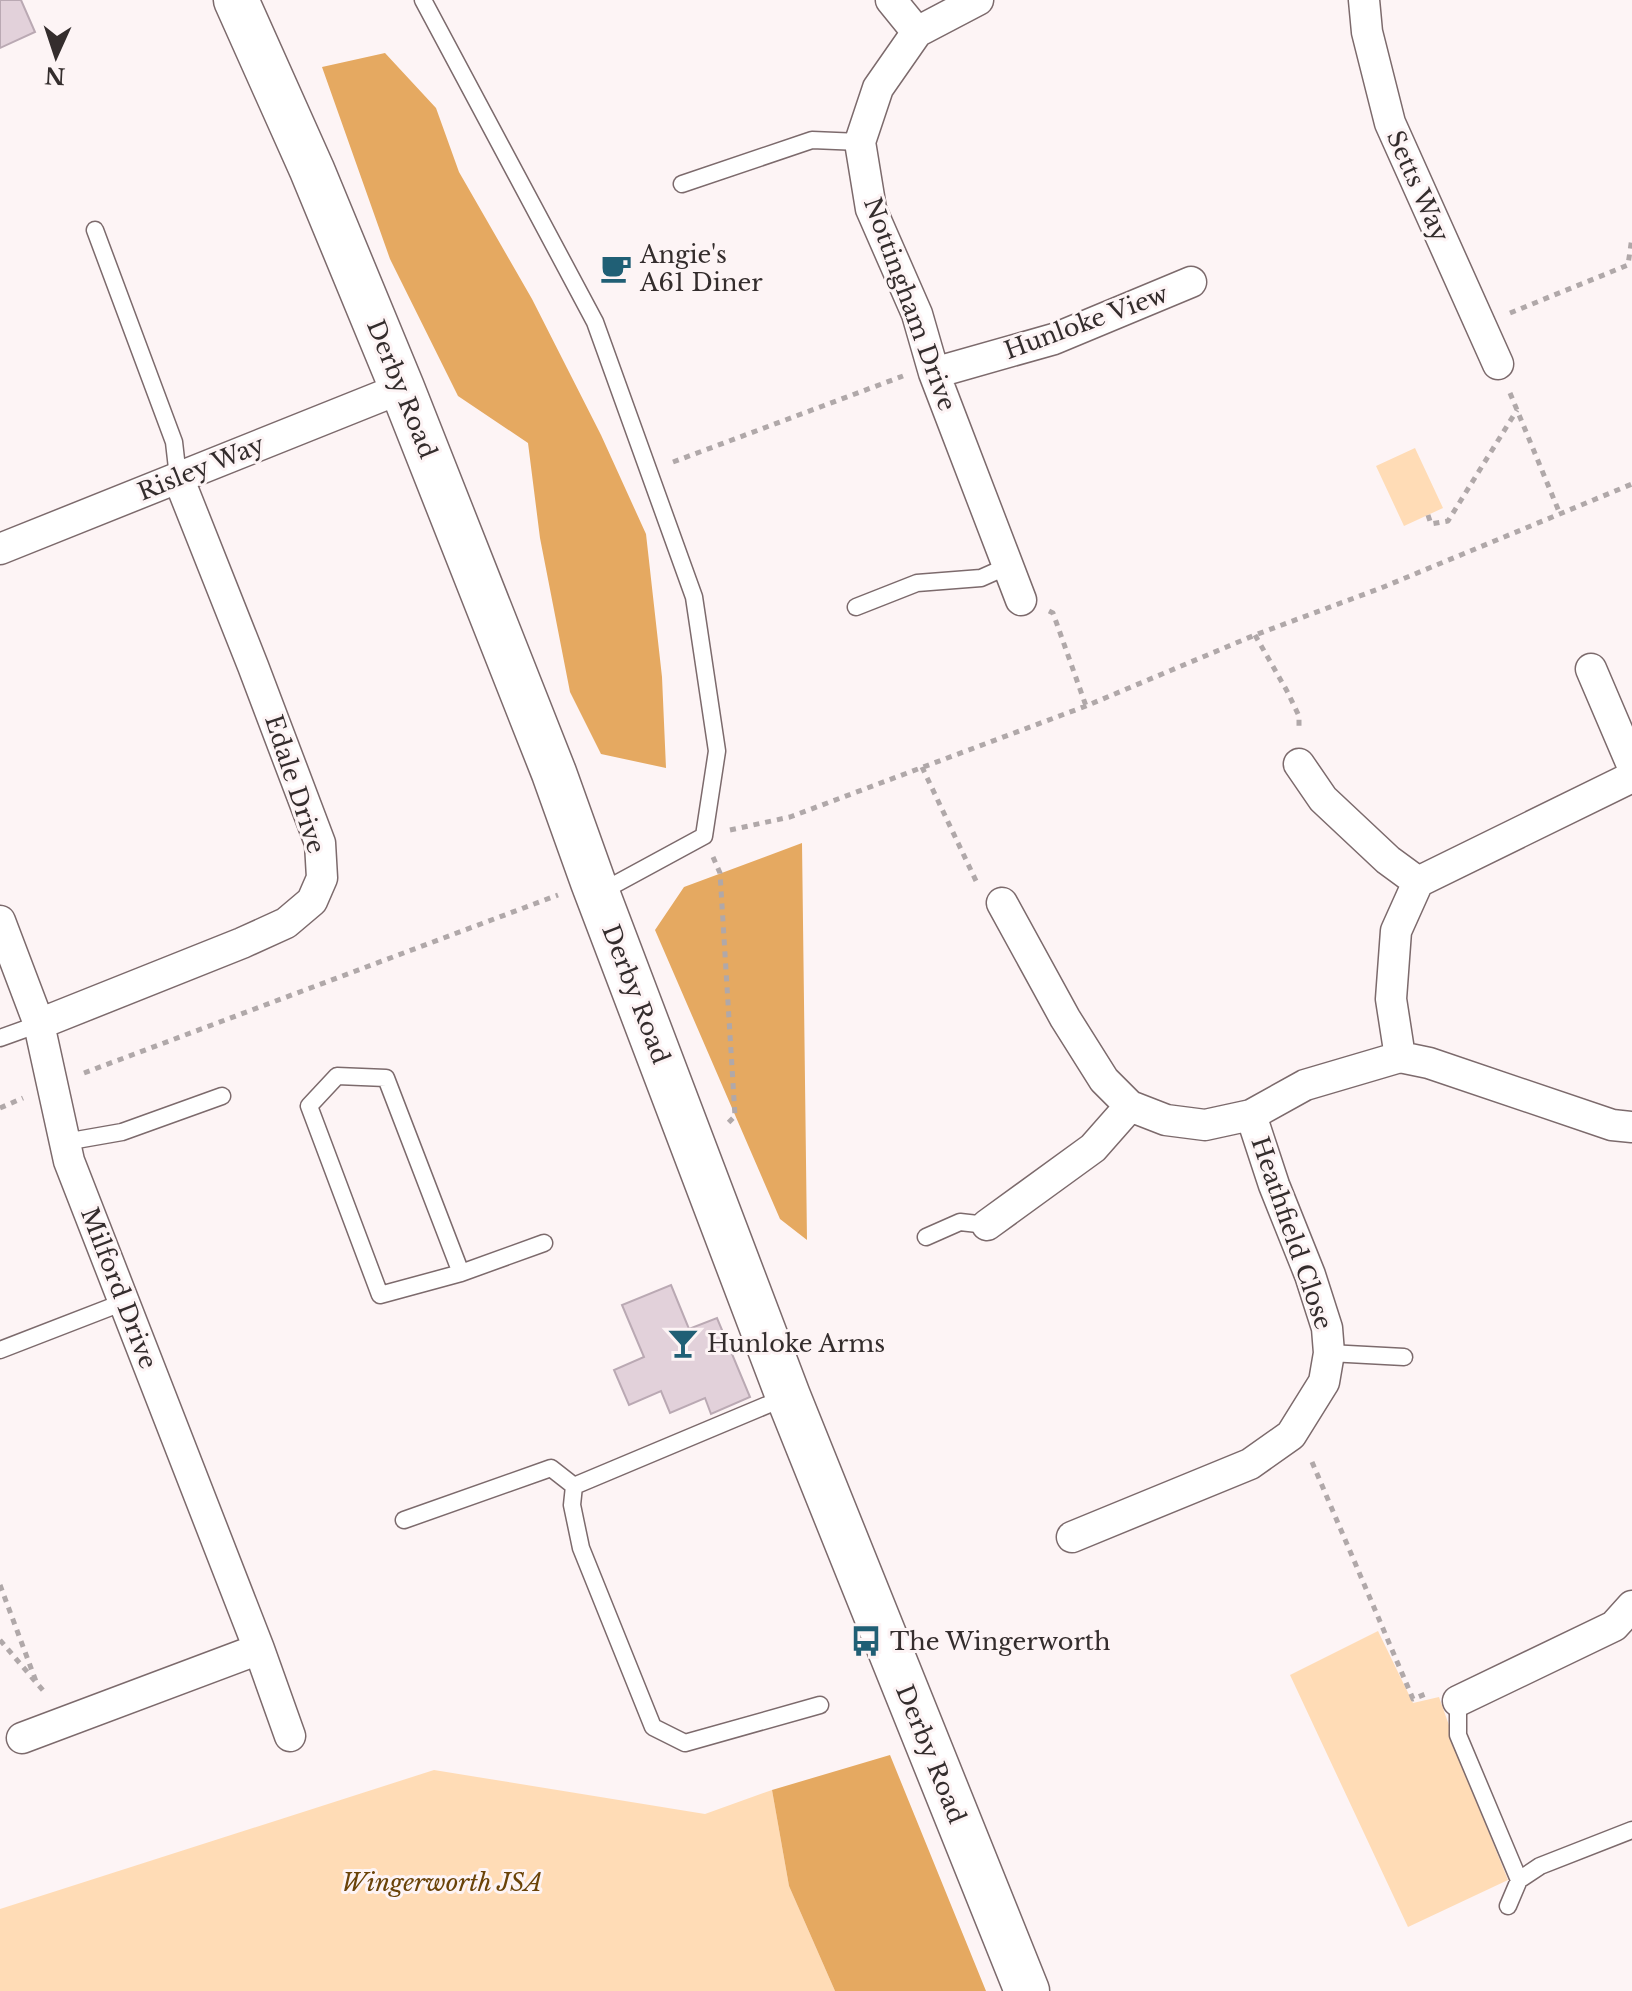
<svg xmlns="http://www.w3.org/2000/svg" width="1632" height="1991" font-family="'Libre Baskerville',serif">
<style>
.green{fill:#ffdcb6}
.forest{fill:#e5a961}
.building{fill:#e2d1da;stroke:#baa9b3;stroke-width:2}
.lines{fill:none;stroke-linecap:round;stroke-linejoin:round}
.lane-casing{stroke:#7c6a6c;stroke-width:19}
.street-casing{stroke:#7c6a6c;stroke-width:33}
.highway-casing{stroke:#7c6a6c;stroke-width:47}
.path{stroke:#b0a8a9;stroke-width:5;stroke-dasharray:6 6;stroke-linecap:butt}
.lane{stroke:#fff;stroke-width:16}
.street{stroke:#fff;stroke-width:30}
.highway{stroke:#fff;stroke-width:44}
.labels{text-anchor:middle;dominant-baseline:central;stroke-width:6;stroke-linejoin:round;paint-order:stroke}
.street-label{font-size:24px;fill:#342d2d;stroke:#fdf4f5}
.poi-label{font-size:24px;fill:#342d2d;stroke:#fdf4f5;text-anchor:start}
.park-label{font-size:24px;font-style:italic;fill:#6a4308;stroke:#fdf4f5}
</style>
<rect width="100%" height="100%" fill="#fdf4f5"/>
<!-- green -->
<path class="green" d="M1415,448L1443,508L1404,526L1376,466Z
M1378,1631L1413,1703L1439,1697L1473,1793L1508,1880L1408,1927L1290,1675Z
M434,1770L705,1814L772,1790L789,1886L835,1991H0V1909Z"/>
<!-- forest -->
<path class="forest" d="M385,53L436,108L459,172L532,299L601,435L646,534L662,677L666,768L601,754L570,692L540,538L528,443L458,396L390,259L322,67Z
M802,843L807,1240L780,1219L655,930L684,887Z
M890,1755L986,1991H835L789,1886L772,1790Z"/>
<!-- building -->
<path class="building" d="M0,0H21L35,32L0,48Z
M671,1285L689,1329L717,1318L750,1397L711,1414L705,1398L670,1413L661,1391L629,1405L614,1370L644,1357L622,1305Z"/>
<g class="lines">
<defs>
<path id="lane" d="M423,0L595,322L694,597L717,751L704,836L599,893
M682,184L812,140L860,142
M95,230L174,442L178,477
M856,607L917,583L981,578L1008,566
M0,1038L39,1024
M65,1142L122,1132L222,1096
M926,1237L960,1222L987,1225
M461,1273L386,1078L337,1076L309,1106L380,1295L461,1273L544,1243
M0,1350L124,1302
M1329,1353L1404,1357
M574,1486L572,1505L581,1548L653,1727L685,1743L820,1705
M574,1486L786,1397
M404,1520L551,1468L574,1486
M1458,1701V1735L1519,1880
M1508,1906L1519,1880L1540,1866L1632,1830"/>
<path id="street" d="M891,0L917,32
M978,0L917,32L878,88L860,142L871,209L917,314L934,373L1021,600
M1364,0L1367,32L1390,123L1498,364
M934,373L1054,339L1191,282
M0,549L402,388
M1591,669L1632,765
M1299,764L1323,799L1388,860L1418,882L1632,777
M1002,903L1065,1018L1104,1080L1130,1106L1166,1120L1205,1125L1251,1115L1305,1085L1400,1057L1429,1063L1612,1125L1632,1127
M0,921L39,1024L69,1161L259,1649L290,1736
M39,1024L242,943L286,923L312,901L322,878L320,843L253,666L178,477
M1400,1057L1391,999L1396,931L1418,882
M987,1225L1093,1148L1130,1106
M1072,1537L1250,1464L1291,1435L1324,1382L1329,1353L1327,1328L1310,1275L1274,1185L1251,1115
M1458,1701L1614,1626L1632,1606
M22,1738L259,1649"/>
<path id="highway" d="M236,0L312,170L402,388L554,773L593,882L788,1396L1027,1991"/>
</defs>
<!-- lane casing -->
<use href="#lane" class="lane-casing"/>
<!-- street casing -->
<use href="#street" class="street-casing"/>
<!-- highway casing -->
<use href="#highway" class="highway-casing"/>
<!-- path -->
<path class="path" d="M1510,313L1628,265L1632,237
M1510,393L1560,514
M673,462L903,376
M1428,515L1431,524L1448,521L1517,410
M1049,611L1053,613L1086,706
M1255,635L1287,691L1299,716V731
M922,767L977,883
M730,830L790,817L1086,706L1255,635L1381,588L1632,484
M713,857L720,873L735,1116L726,1125
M84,1073L558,895
M0,1108L23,1098
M1312,1462L1413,1699L1428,1693
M0,1585L37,1684
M0,1640L46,1694"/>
<!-- lane -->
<use href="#lane" class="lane"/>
<!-- street -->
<use href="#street" class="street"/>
<!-- highway -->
<use href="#highway" class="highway"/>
</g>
<!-- icons -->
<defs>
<symbol id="cafe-bare" viewBox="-9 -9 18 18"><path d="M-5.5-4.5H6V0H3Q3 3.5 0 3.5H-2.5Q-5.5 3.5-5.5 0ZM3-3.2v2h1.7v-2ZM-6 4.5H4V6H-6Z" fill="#205f75" stroke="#fdf4f5" stroke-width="2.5" paint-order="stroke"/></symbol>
<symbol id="bar-bare" viewBox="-9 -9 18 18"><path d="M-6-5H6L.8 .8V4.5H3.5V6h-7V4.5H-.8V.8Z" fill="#205f75" stroke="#fdf4f5" stroke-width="2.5" paint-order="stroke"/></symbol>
<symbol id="bus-bare" viewBox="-9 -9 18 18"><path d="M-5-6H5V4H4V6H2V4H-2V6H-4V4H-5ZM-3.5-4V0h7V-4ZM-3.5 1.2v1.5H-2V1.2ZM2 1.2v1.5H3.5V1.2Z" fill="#205f75" stroke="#fdf4f5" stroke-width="2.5" paint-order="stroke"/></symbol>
</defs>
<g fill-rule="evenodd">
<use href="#cafe-bare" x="594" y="246" width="44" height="44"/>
<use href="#bar-bare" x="661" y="1321" width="44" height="44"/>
<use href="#bus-bare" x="844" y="1619" width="44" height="44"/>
</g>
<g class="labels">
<!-- street labels -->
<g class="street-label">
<text transform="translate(1418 186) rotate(66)">Setts Way</text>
<text transform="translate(910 304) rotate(70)">Nottingham Drive</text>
<text transform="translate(1086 322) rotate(-20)">Hunloke View</text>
<text transform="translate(402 389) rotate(68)">Derby Road</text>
<text transform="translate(201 468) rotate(-22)">Risley Way</text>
<text transform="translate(295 784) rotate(72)">Edale Drive</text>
<text transform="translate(636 994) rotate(69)">Derby Road</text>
<text transform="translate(1292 1233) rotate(71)">Heathfield Close</text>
<text transform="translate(119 1288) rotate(69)">Milford Drive</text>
<text transform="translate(931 1754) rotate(68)">Derby Road</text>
</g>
<!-- poi labels -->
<g class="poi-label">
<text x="640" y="254">Angie's<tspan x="640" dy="28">A61 Diner</tspan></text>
<text x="707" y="1343">Hunloke Arms</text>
<text x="890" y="1641">The Wingerworth</text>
</g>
<!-- park labels -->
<g class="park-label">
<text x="442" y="1882">Wingerworth JSA</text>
</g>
</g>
<!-- north arrow -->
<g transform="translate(56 56) rotate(183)" stroke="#fdf4f5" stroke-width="6" paint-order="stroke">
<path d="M0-6L14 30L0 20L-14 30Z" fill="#342d2d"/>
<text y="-12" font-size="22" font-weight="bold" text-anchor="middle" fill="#342d2d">N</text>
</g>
</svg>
